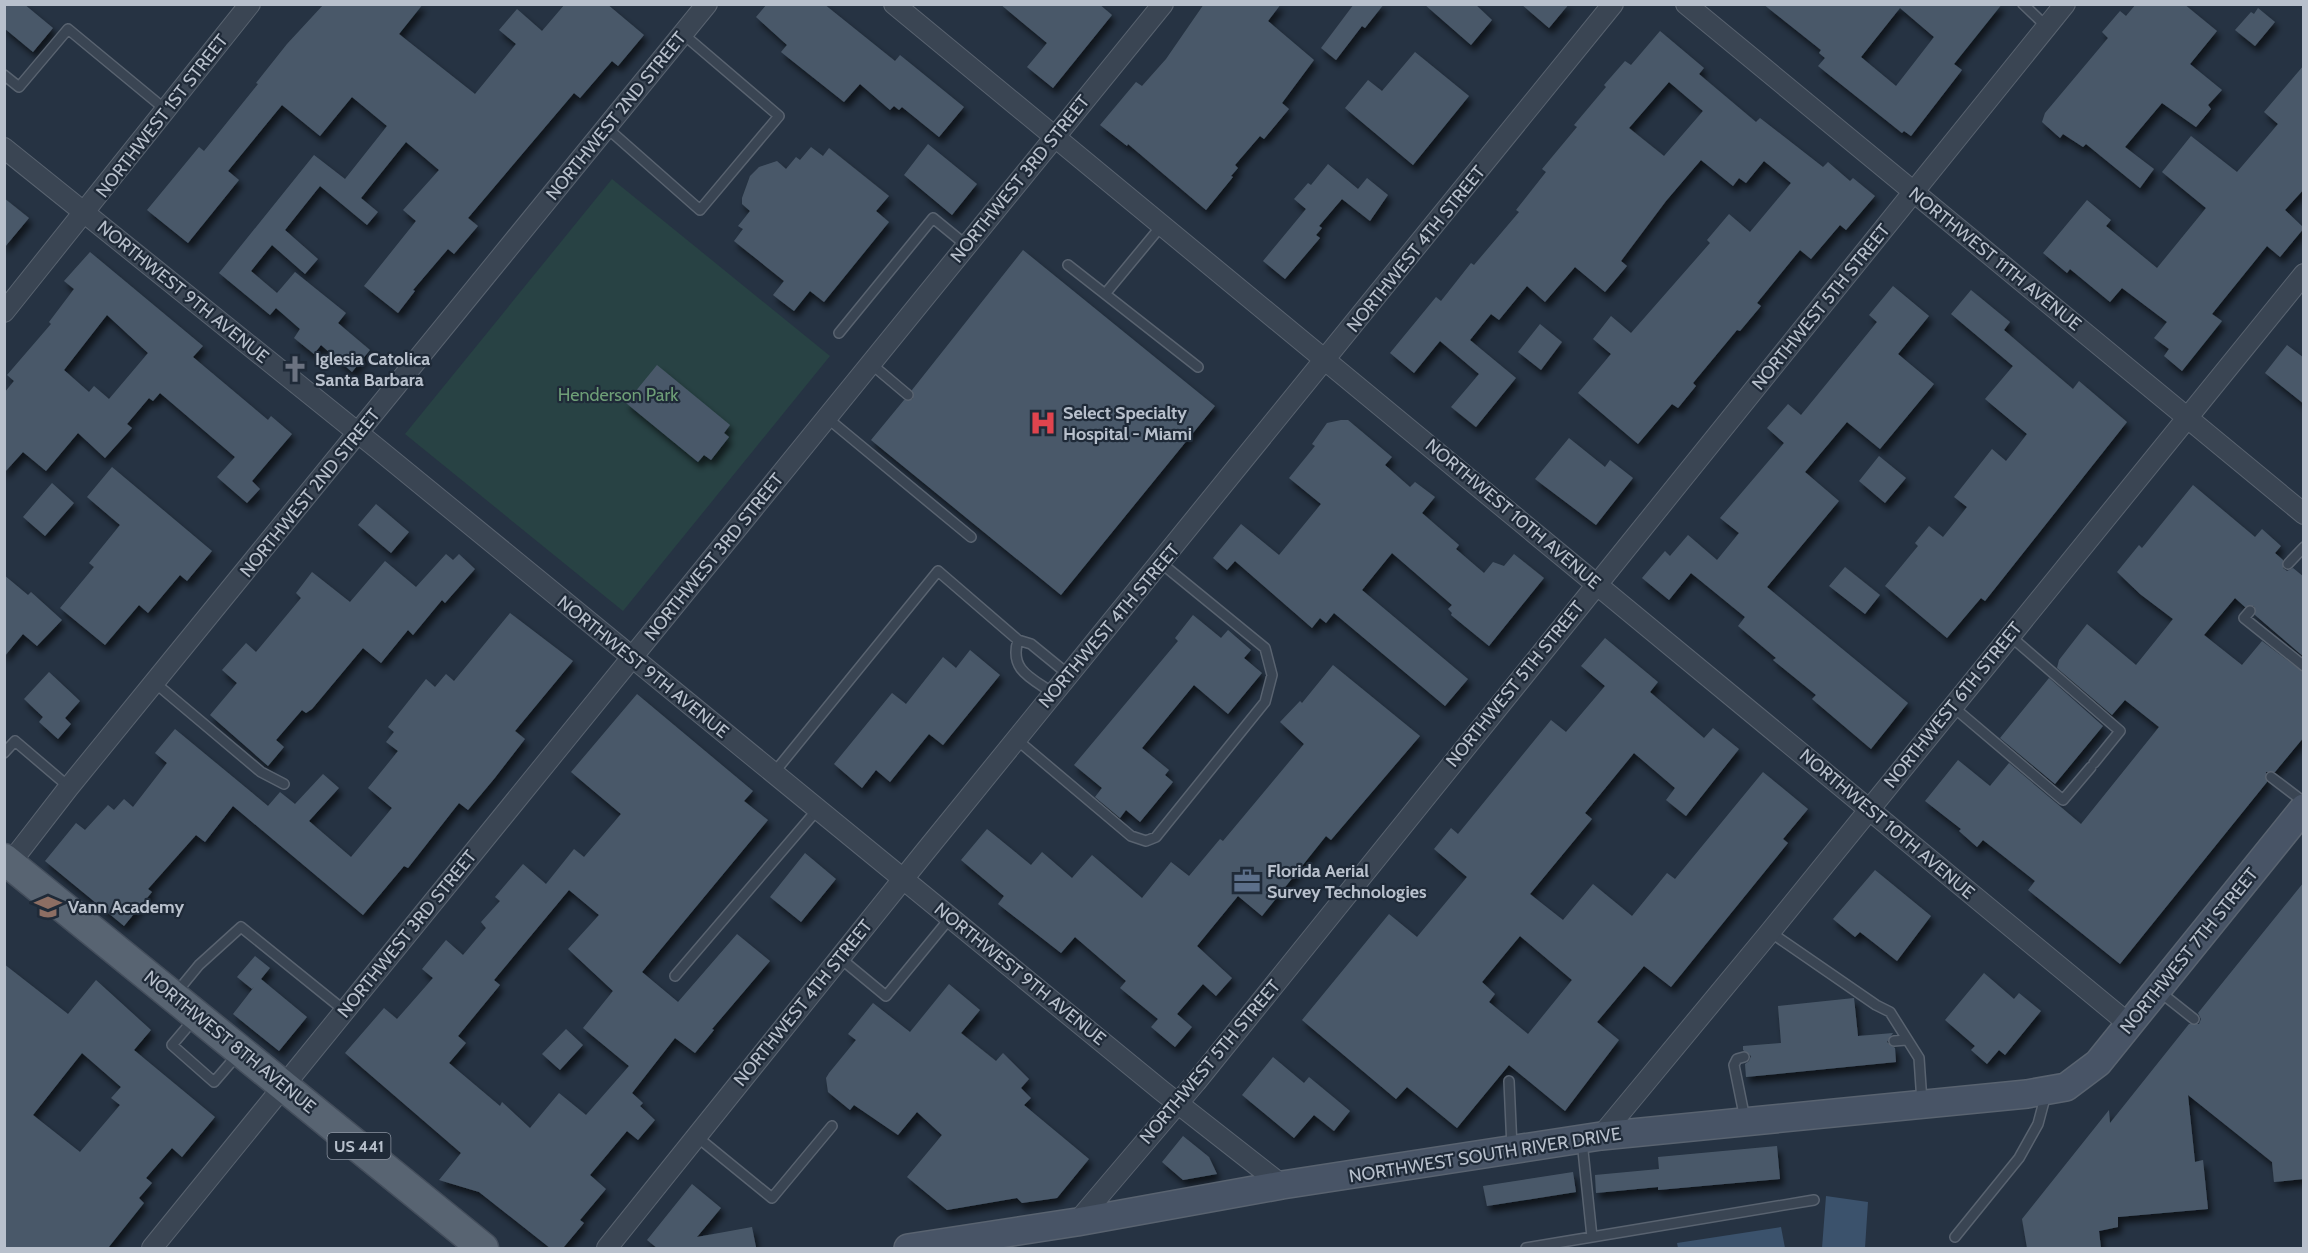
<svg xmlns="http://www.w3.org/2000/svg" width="2308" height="1253" font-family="Cabin,sans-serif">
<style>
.green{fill:#284244}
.water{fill:#3b526c}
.building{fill:#4a5969;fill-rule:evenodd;filter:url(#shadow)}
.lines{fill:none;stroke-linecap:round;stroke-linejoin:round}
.service-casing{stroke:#596370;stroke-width:12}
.minor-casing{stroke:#596370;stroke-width:22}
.secondary-casing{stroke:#596370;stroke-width:30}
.primary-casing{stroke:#444e5c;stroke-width:33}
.service{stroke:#3a4553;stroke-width:9}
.minor{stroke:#3a4553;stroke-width:20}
.secondary{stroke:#485466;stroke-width:27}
.primary{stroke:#586472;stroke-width:30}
.labels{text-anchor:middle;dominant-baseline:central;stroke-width:4.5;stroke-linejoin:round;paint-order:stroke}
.shield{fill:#1f2a38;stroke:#8a93a0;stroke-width:1.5}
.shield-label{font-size:16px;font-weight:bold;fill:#b8c0cc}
.street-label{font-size:18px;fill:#b8c0cc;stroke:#1f2a38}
.poi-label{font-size:18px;font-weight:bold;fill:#b8c0cc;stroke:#1f2a38;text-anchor:start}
.park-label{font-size:18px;fill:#6e9e77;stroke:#1f2a38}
</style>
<defs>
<filter id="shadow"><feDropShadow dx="3.5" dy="6" stdDeviation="3" flood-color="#0009"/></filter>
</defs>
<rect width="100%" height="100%" fill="#263343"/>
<!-- green -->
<path class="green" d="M612,179L830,356L623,611L405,434Z"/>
<!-- water -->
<path class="water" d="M1826,1196L1868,1202L1865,1248H1822Z
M1781,1227L1785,1248H1678L1677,1243Z"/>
<!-- building -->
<path class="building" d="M4,4H24L53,28L33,52L4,28Z
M324,4H423L399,34L475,94L516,44L499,30L517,9L542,31L565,4H607L644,35L618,66L612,61L580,98L574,93L468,218L478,226L454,254L448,249L413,290L415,291L398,313L364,286L416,221L403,210L439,170L406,142L361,198L378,212L367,225L320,186L285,230L318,259L305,274L272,245L251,271L277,293L295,272L346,313L338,323L370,350L352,372L321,345L314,354L294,338L300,329L276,308L270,315L219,273L314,155L345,179L387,126L352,97L320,136L282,105L228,171L239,180L188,243L147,210L199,147L204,151L258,84L256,83L287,44Z
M767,4H824L895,61L900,55L964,107L939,137L902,107L899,110L894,106L890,110L860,84L844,102L781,52L787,45L756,17Z
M1000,4H1099L1112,15L1053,88L1027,67L1047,43Z
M1204,4H1281L1268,21L1314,60L1282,103L1289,109L1264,139L1260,136L1235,165L1238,168L1231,176L1233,177L1206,210L1128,144L1127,146L1100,125L1136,82L1142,86L1166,59Z
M1354,4H1384L1365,28L1362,26L1336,60L1321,48Z
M1424,4H1475L1492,20L1471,45Z
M1521,4H1569L1549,28Z
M1763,4H2002L1954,64L1962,70L1911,136L1904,131L1902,133L1818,66L1825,58L1819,53L1821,50ZM1900,8L1934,37L1896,86L1861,57Z
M2136,4H2184L2217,31L2190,64L2222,90L2208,105L2211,109L2196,127L2162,103L2125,147L2154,169L2140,188L2086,144L2083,147L2063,134L2060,138L2042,122L2045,113L2108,38L2102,32L2120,11L2126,16Z
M2258,8L2275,22L2255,46L2235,30L2251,12L2254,14Z
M1660,31L1704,68L1699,74L1756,122L1760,118L1823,167L1828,162L1850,181L1853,178L1875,196L1846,230L1840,225L1811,259L1800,250L1757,303L1761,306L1740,331L1737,330L1693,383L1696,386L1678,408L1672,404L1638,444L1578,393L1611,354L1593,339L1611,316L1631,333L1710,243L1707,240L1729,214L1750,232L1791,183L1764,161L1746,183L1739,178L1733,186L1701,160L1666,201L1621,261L1627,266L1605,292L1575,267L1545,302L1527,286L1499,320L1491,314L1470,340L1516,378L1476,427L1451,407L1479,374L1440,341L1414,373L1390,353L1436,297L1441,301L1471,263L1474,265L1519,212L1516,210L1546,172L1542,169L1577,127L1574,125L1606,87L1604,85L1625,61L1631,65ZM1669,82L1703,111L1664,156L1629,128Z
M1415,52L1469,96L1413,165L1345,108L1368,80L1382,91Z
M2304,65V189L2285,210L2304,228L2280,257L2267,246L2212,314L2222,321L2182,371L2164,356L2169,349L2154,338L2167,322L2122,288L2110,302L2070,269L2067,273L2043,253L2087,200L2111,220L2106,226L2157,268L2206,208L2162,172L2191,136L2237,172L2278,124L2264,112Z
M928,144L977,184L952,215L904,175Z
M811,147L823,156L829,148L889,196L876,211L889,222L824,302L810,291L794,311L773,295L784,281L734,241L743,229L738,226L750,211L742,204V198L750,176L759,167L777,161L786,169L796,157L800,160Z
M1328,164L1358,189L1367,178L1388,195L1370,221L1342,199L1319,226L1322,228L1316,235L1320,238L1285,279L1263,261L1306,209L1294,199L1308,183L1311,185Z
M4,198L29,218L4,248Z
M1023,250L1215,406L1061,595L871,440L904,400L913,399L912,390Z
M90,252L203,346L193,357L268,420L271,416L292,434L252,481L260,489L247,503L217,477L235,457L160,393L153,401L149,398L127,424L132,428L105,458L78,433L46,471L23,452L4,473V393L14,381L7,375L51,324L49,322L74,289L64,281ZM107,315L148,353L109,399L94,386L89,392L64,370Z
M1893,286L1929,316L1898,354L1934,384L1880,449L1847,422L1805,472L1839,501L1767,587L1908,703L1871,749L1812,699L1816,695L1773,660L1776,658L1738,626L1745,617L1691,573L1669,600L1642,578L1665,551L1670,556L1688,535L1717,560L1739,533L1720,518L1784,443L1767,428L1788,404L1801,415L1877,322L1869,315Z
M1971,290L2010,322L2004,330L2073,389L2079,381L2127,422L1985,601L1981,598L1947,638L1885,586L1918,546L1915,543L1929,526L1943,537L1967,507L1954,497L1992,449L2006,461L2027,434L1985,399L2013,366L1951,314Z
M1540,324L1562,342L1541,370L1518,352Z
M2287,345L2304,358V404L2265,373Z
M657,365L730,425L724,433L729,437L711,460L704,455L698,462L626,403Z
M1341,420H1348L1392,457L1385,465L1410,487L1415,482L1435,497L1422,513L1459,545L1456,549L1484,573L1493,562L1504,566L1514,554L1544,578L1489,646L1451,615L1452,613L1448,609L1452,605L1392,553L1362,590L1468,679L1445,706L1334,613L1326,623L1320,618L1312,628L1235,561L1227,570L1213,558L1241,524L1279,555L1321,504L1289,478L1315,446L1312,444L1327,423Z
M1569,438L1605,467L1610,460L1633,478L1596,525L1535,479Z
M1879,456L1906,478L1885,503L1859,481Z
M112,467L212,551L187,581L180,575L148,613L139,605L105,645L60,608L94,567L89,563L120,525L87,497Z
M52,483L74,503L45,536L23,517Z
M2193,485L2255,537L2262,529L2281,546L2275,553L2283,560V568L2287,571L2293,568L2304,577V657L2255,615L2254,606L2245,607L2235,598L2204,635L2242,665L2262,641L2304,673V737L2275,772H2266L2267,782L2120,964L2028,890L2035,881L1983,840L1977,847L1959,831L1961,829L1925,801L1958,760L1990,786L2009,763L2081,824L2159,727L2125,700L2112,715L2057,668L2059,660L2087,624L2136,665L2173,619L2140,594L2117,572L2139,545L2142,548Z
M376,504L409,532L391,553L358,525Z
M446,554L453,560L459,554L475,569L445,603L442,600L413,635L408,630L381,663L363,648L312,709L306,713L302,710L276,740L284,747L268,766L210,715L237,683L222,670L246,643L256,652L301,598L296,593L312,572L350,602L385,561L416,587Z
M1845,567L1880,595L1865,614L1829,586Z
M4,575L28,595L31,592L62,620L37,646L23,634L4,657Z
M510,613L573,661L515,731L525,739L494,779L468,810L459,803L408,868L404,866L363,915L233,806L205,842L196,835L148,889L152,892L124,926L45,861L76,823L85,830L108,805L114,810L124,799L133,807L167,763L155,753L175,729L268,806L280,792L295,804L323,774L339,788L309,821L351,857L392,808L368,788L398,751L386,742L394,732L388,727L426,679L435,687L446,674L454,681Z
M1193,615L1221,638L1228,630L1251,650L1244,658L1262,673L1228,714L1194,685L1142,748L1169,770L1165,775L1173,782L1140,822L1126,810L1120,818L1095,797L1102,788L1074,765L1178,641L1175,638Z
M1605,638L1658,682L1650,692L1704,738L1713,728L1739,749L1686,816L1666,800L1675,788L1634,753L1585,813L1592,819L1530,894L1563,920L1593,884L1632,916L1667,873L1675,879L1763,772L1808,809L1783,839L1788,843L1671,987L1644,966L1597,1022L1619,1040L1565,1111L1509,1065L1457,1128L1407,1087L1396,1099L1302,1020L1389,914L1417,937L1467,877L1434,849L1451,828L1458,834L1551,720L1566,732L1605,686L1581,666ZM1520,936L1572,980L1528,1034L1489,1002L1495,994L1482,982Z
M970,650L1000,675L943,745L929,734L890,782L876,770L862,788L834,764L892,693L906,704L943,657L956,668Z
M1333,665L1420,736L1331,840L1326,836L1262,916L1238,896L1197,946L1232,978L1216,996L1203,984L1177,1014L1192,1027L1175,1047L1151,1027L1158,1019L1120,988L1126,981L1075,937L1061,953L998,904L1004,896L961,860L987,829L1031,865L1042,852L1072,878L1092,855L1142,898L1171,862L1189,876L1220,839L1223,841L1304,744L1280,722L1300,701L1302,703Z
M49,672L80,701L65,718L71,724L58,739L39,722L43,717L24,699Z
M2049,678L2103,726L2055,784L2000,738Z
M637,694L753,791L744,801L768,820L642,972L678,1002L737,934L770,961L712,1029L714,1030L695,1053L675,1038L632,1093L643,1103L640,1106L655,1120L638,1140L627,1131L590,1175L606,1189L580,1220L584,1223L563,1248H550L479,1192L439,1180L461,1153L345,1053L384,1008L397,1019L433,978L422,969L446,940L463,955L486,928L481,922L500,901L495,897L523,864L546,884L574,849L584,857L621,814L571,772ZM569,890L599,915L568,949L613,991L583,1028L629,1066L586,1115L559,1093L530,1128L502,1102L500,1106L449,1063L466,1043L458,1036L500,985L494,980Z
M805,853L836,879L801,922L770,897Z
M1875,870L1931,916L1897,961L1860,932L1855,937L1833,919Z
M2304,882V1179L2274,1182L2272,1162L2188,1095L2195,1162L2203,1160L2208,1209L2118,1217V1227L2099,1231L2101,1248H2027L2022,1219L2109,1110L2110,1123L2189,1024H2199L2201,1019L2198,1013Z
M255,956L270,968L261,979L307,1017L279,1051L233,1014L254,987L252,989L237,977Z
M4,964L68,1014L96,980L151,1030L134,1050L215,1117L182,1157L172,1148L146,1178L152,1183L139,1198L144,1203L108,1248H4ZM82,1053L121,1087L111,1098L120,1105L80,1152L33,1115Z
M1984,973L2014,999L2019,993L2041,1011L2005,1055L1999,1050L1987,1064L1971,1050L1975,1046L1945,1020Z
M949,984L980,1010L961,1033L996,1061L1003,1053L1029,1079L1021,1088L1031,1098L1024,1105L1089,1159L1057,1198L1022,1203L1017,1198L947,1210L907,1177L942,1135L917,1112L898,1135L854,1105L850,1110L828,1092L826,1078L829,1073L856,1040L848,1034L873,1003L910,1032Z
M1854,998L1858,1036L1893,1033L1887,1042L1895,1048L1896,1062L1746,1077L1745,1064L1749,1061L1751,1056L1743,1050V1046L1781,1043L1778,1006Z
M566,1029L583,1045L560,1070L542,1054Z
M1273,1057L1304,1083L1309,1077L1350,1111L1334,1131L1314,1115L1294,1138L1242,1095Z
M1183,1136L1209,1157L1217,1174L1183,1180L1162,1162Z
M1777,1146L1780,1179L1658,1190V1187L1596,1193L1595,1175L1659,1169L1658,1157Z
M1573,1172L1576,1192L1487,1206L1483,1186Z
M692,1184L721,1208L697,1237L752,1227L756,1247L657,1248L647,1240Z"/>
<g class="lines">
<defs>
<path id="service" d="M2023,4L2047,27
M4,75L19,87L68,29L166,110
M607,128L700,210L779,116L683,34
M1162,225L1105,294L1198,367
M1068,265L1105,294
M839,333L933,218L966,245
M870,363L908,395
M826,417L971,537
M2288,564L2304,547
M2250,611L2244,618L2304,666
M2009,635L2120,731L2094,763
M154,682L261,772L284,784
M1053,693C1031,678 1009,670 1018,640L1031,644L1069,675
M1952,706L2063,800L2091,767
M1016,739L1131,836L1146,841L1156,837L1265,702L1272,675L1265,648L1161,563
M4,753L15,741L69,787
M773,774L938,571L1018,640
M2271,777L2304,802
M1770,932L1876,1005L1890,1012L1919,1058L1922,1102
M840,958L886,996L950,918
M675,976L817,810
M2160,992L2194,1019
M176,993L199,965L241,927L345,1011
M194,1019L172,1045L214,1082L239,1053
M1894,1041L1906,1040
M1744,1057L1737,1059L1734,1065L1745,1119
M1509,1081L1512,1148
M696,1136L772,1198L832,1126
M1592,1237L1814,1200
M1955,1237L2019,1158L2038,1124L2046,1094
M1526,1248L1592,1237L1582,1141"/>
<path id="minor" d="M894,4L2130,1025
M1686,4L2304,514
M4,148L378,449L1162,1091L1282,1185
M4,312L250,4
M4,871L69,787L707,4
M1601,1136L1770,932L2304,274
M1077,1222L1196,1082L2065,4
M152,1248L1163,4
M607,1248L924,853L1613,4"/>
<path id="secondary" d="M908,1248L1077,1222L1282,1185L1601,1136L2027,1094L2066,1087L2098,1063L2304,808"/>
<path id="primary" d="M4,859L483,1248"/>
</defs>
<!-- service casing -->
<use href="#service" class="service-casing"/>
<!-- minor casing -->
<use href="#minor" class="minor-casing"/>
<!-- secondary casing -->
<use href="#secondary" class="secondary-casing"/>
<!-- primary casing -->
<use href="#primary" class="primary-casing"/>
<!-- service -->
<use href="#service" class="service"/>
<!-- minor -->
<use href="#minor" class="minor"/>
<!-- secondary -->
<use href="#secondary" class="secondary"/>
<!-- primary -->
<use href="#primary" class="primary"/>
</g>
<!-- icons -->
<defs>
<symbol id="church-bare" viewBox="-9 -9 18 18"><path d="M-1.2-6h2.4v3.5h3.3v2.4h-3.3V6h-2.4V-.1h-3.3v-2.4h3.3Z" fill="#6b7280" stroke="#1f2a38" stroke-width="2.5" paint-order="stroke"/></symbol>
<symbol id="hospital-bare" viewBox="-9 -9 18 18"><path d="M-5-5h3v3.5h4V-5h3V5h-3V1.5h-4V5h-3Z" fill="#e0444e" stroke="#1f2a38" stroke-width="2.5" paint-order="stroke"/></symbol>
<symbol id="office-bare" viewBox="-9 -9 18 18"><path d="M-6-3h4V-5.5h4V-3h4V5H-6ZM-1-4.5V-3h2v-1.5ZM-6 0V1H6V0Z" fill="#5c6f8a" stroke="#1f2a38" stroke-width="2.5" paint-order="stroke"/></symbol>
<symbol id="school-bare" viewBox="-9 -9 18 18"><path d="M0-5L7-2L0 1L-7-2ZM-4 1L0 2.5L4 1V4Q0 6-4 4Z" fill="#8d6e63" stroke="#1f2a38" stroke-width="2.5" paint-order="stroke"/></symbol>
</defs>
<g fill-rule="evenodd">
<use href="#church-bare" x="276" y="350" width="38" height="38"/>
<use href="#hospital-bare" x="1024" y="404" width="38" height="38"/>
<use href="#office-bare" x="1228" y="862" width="38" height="38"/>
<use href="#school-bare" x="29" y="888" width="38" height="38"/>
</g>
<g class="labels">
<!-- shield labels -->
<rect class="shield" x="327.5" y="1133" width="63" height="26" rx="4.5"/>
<g class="shield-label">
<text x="359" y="1146">US 441</text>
</g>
<!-- street labels -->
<g class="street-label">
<text transform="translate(162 116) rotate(-52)">NORTHWEST 1ST STREET</text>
<text transform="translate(616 116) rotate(-51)">NORTHWEST 2ND STREET</text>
<text transform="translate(1020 179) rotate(-51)">NORTHWEST 3RD STREET</text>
<text transform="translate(1416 249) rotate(-51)">NORTHWEST 4TH STREET</text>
<text transform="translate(1995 259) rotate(39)">NORTHWEST 11TH AVENUE</text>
<text transform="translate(183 292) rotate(39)">NORTHWEST 9TH AVENUE</text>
<text transform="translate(1821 307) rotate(-51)">NORTHWEST 5TH STREET</text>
<text transform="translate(310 493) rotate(-51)">NORTHWEST 2ND STREET</text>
<text transform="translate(1513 514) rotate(40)">NORTHWEST 10TH AVENUE</text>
<text transform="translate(714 557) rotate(-51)">NORTHWEST 3RD STREET</text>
<text transform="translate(1109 626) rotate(-50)">NORTHWEST 4TH STREET</text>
<text transform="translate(643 667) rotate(39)">NORTHWEST 9TH AVENUE</text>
<text transform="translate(1515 684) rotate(-51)">NORTHWEST 5TH STREET</text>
<text transform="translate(1953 705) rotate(-51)">NORTHWEST 6TH STREET</text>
<text transform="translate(1887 824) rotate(40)">NORTHWEST 10TH AVENUE</text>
<text transform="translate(407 934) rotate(-51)">NORTHWEST 3RD STREET</text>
<text transform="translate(2189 951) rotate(-51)">NORTHWEST 7TH STREET</text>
<text transform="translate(1020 974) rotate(39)">NORTHWEST 9TH AVENUE</text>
<text transform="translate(803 1003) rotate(-51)">NORTHWEST 4TH STREET</text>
<text transform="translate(230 1042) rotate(39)">NORTHWEST 8TH AVENUE</text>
<text transform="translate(1210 1062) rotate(-50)">NORTHWEST 5TH STREET</text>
<text transform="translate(1485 1155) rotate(-9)">NORTHWEST SOUTH RIVER DRIVE</text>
</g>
<!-- poi labels -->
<g class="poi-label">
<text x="315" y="359">Iglesia Catolica<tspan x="315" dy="21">Santa Barbara</tspan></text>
<text x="1063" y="413">Select Specialty<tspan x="1063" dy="21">Hospital - Miami</tspan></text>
<text x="1267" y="871">Florida Aerial<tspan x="1267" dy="21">Survey Technologies</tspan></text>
<text x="68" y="907">Vann Academy</text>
</g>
<!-- park labels -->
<g class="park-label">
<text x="618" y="395">Henderson Park</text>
</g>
</g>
<!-- border -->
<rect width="2308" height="1253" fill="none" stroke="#b8c0cc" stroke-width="12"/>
</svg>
